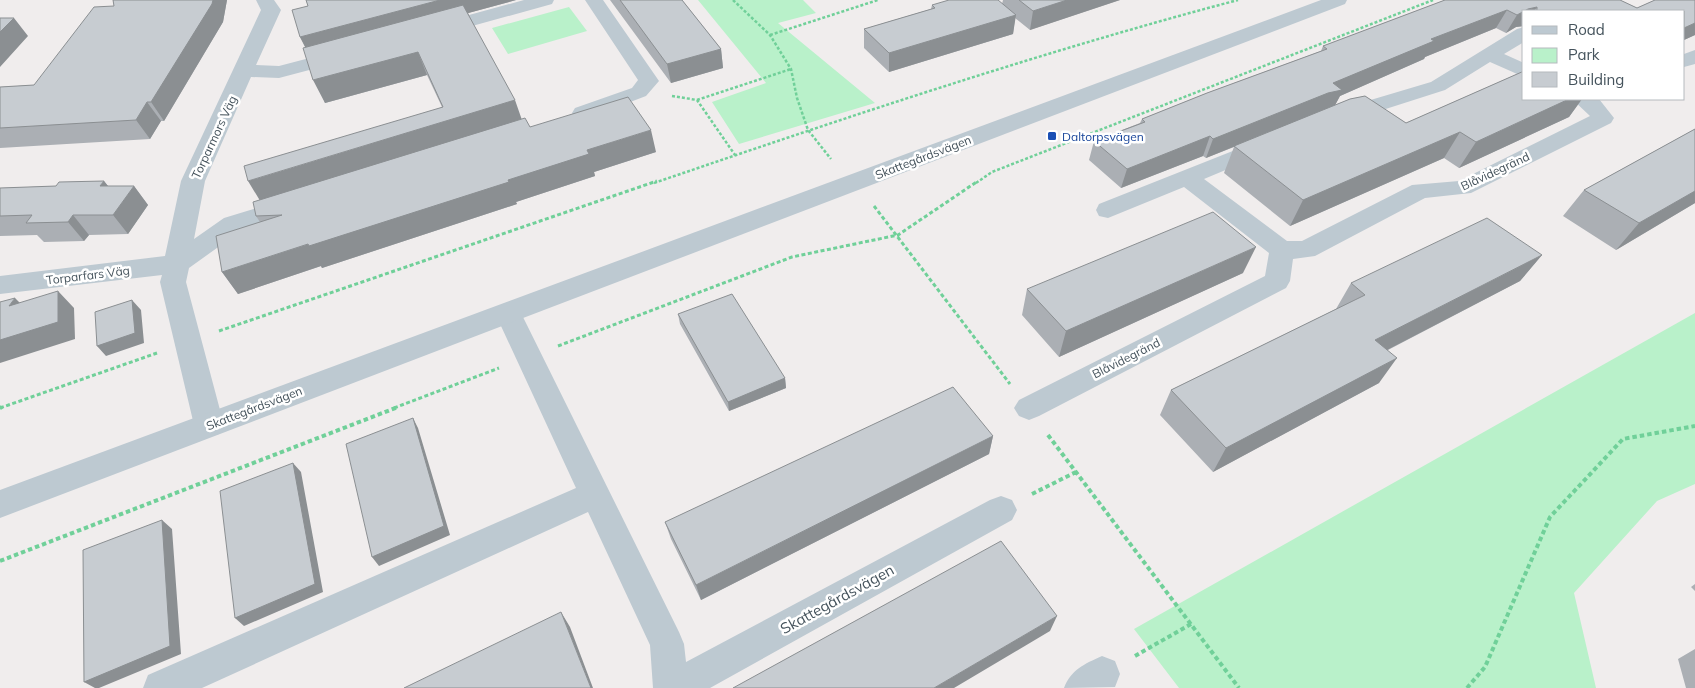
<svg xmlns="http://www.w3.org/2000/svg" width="1695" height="688" font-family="Mulish,sans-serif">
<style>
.green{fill:#b9f1ca}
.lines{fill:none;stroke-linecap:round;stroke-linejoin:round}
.path-far2{stroke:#70d099;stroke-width:2.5;stroke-dasharray:3 2;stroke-linecap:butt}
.path-far1{stroke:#70d099;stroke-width:3;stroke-dasharray:4 2.5;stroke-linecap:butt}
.path{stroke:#70d099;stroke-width:4;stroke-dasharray:4.5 3;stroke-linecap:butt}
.minor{fill:#bdc9d1;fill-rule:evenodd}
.tertiary{fill:#bdc9d1;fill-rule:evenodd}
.wall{fill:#abafb4}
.shaded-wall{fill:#8b8f92}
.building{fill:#c7ccd1;stroke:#8b8f92}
.transit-dot{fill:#1a4fb4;stroke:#fff;stroke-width:2}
.labels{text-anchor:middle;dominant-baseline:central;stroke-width:5;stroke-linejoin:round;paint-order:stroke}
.transit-label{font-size:12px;fill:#164399;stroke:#fff;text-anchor:start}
.street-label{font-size:12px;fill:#45535c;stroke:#fff}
.near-street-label{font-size:15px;fill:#45535c;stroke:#fff}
</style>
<rect width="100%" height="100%" fill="#f0eded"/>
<!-- green -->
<path class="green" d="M698,0H803L816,13L778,23L875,103L739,144L712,102L766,83Z
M569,7L587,31L508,54L492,28Z
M1695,313V484L1657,501L1574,593L1596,688H1179L1134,629Z"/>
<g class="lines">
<!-- path-far2 -->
<path class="path-far2" d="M733,0L770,35L791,69L797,98L808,130L831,159
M770,35L878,0
M672,96L697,100L735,155
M697,100L791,69
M654,183C847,117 1041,52 1238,0
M976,183L992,172L1433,0"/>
<!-- path-far1 -->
<path class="path-far1" d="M874,206L1010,384
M219,331L657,181
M558,346L792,257L898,235L978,181
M0,408L157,353
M394,408L499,368"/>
<!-- path -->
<path class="path" d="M0,408L2,407
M1048,435L1239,688
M1032,494L1076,472
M0,561L398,407
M1135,656L1191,624
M1467,688L1485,667L1550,517L1623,439L1695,426"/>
<!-- minor -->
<path class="minor" d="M256,0H274L281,10L256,65L279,66L344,49L351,51L354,55L351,59L279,78L251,77L205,181L194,239L224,218L283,200L292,198L301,200L304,206L301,212L242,230L189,268L186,282L224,425L219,434L209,437L199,434L194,425L160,282L162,275L0,294V276L165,256L181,181L261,10Z
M524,0H554L552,4L436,36L429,34L426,30L429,26Z
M585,0H603L659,81L646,96L583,120L575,118L572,113L575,108L632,88L638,80Z
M1524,27V42L1504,54L1524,63V77L1490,62L1445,90L1345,122L1337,120L1334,115L1337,110L1431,82L1517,29Z
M1695,50V64L1684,67V54Z
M1572,99H1599L1614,118L1611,123L1471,193L1425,198L1315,256L1293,259L1290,281L1286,288L1039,416L1029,420L1019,416L1014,408L1019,400L1265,276L1269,253L1184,187L1108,218L1099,216L1096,210L1099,204L1263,139L1271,141L1274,146L1271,151L1204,179L1287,241H1302L1412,185L1459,181L1590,116Z
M508,303L517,306L521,313L679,632L684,644L686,662L990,500L1001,496L1012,500L1017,510L1012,520L710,688H653L650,645L588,512L202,688H143L148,675L576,488L495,313L499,306Z
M1102,656L1115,661L1120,674L1115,687L1064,688C1071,670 1084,664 1102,656Z"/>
<!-- tertiary -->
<path class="tertiary" d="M1321,0H1347L1345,4L0,518V490Z"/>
</g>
<!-- wall -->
<path class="wall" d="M113,0H227L223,22L164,121H161L150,139L0,148V87L34,85L114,6Z
M306,0H516L468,13L521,119L530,127L656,152L594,172L595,176L516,202L517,204L322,268L321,266L238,294L222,272L260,222L256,216L259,200L442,107L427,75L325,103L305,47L300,37L308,6Z
M610,0H682L721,49L723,68L671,83Z
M1003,0H1120L1030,30L1015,18L1013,34L889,72L864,48V29L931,9L932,5L1002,4Z
M1445,0H1620L1637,8L1655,0H1695V35L1684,40V11H1524V26L1516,27L1506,33L1496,28L1425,57L1424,59L1340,96L1335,105L1350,99L1365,96L1406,123L1524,71V99H1582L1569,117L1459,168L1444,158L1290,226L1224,173L1234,147L1206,158L1203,156L1121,188L1089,160L1094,141L1140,123L1142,119L1207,93L1321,51L1323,46Z
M1695,129V203L1616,250L1563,216L1584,190Z
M104,181L108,186H134L148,205L128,234L89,235L84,241L44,242L37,235L0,236V188L56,186Z
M1542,255L1520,281L1388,350L1379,383L1213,472L1160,415L1171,390L1336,309L1351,283Z
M1243,273L1059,357L1022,315L1027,289Z
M678,314L785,378L786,388L729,411L680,324Z
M993,436L989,454L701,600L671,539L665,522Z
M1695,584V591L1691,587Z
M1695,649V688H1686L1678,659Z"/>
<!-- shaded-wall -->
<path class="shaded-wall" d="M213,0H227L223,22L164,121L151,102Z
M440,0H516L310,56L300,37Z
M1067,0H1120L1030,30L1033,11Z
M1537,7L1534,11H1524V26L1516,27L1506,33L1517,15L1528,9Z
M1507,10L1496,28L1425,57L1424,59L1340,96L1333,109L1319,112L1206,158L1213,139L1333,83L1431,39Z
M1016,15L1013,34L889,72V53Z
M14,18L28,36L0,67V32Z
M1695,23V35L1684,40V28Z
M721,49L723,68L671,83L667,64Z
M418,52L427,75L325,103L313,80Z
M1569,99H1582L1569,117L1459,168L1476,142Z
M515,100L523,123L262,204L248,181Z
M147,102L161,121L150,139L136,120Z
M651,130L656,152L594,172L595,176L516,202L517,204L322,268L321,266L238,294L222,272L508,180L587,150Z
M1460,132L1444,158L1290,226L1303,200Z
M1210,136L1203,156L1121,188L1127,169Z
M104,181L119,200L100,186Z
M134,186L148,205L128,234L113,215Z
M1695,191V203L1616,250L1639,223Z
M73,215L89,235L84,241L68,222Z
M1256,247L1243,273L1059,357L1066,331Z
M1542,255L1520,281L1358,365L1375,340Z
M58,291L74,308L75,339L0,363V340Z
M15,298L32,315L9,306Z
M132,300L141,310L144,343L106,356L97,346Z
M1397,358L1379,383L1213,472L1226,448Z
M785,378L786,388L729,411L728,402Z
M413,418L418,428L450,535L379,566L372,557Z
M993,436L989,454L701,600L696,585Z
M293,463L301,472L323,592L244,626L235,618Z
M162,520L172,529L181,654L99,688H95L84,682Z
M561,612L570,627L593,688H591Z
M1057,616L1050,631L954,688H934Z"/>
<!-- building -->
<path class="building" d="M113,0H213L212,4L151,102H147L136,120L0,128V87L34,85L94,7L114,6Z
M306,0H440L300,37L292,10L308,6Z
M620,0H682L721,49L667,64Z
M949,0H998L1016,15L889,53L864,29L935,8L932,5Z
M1019,0H1067L1033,11Z
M1445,0H1620L1637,8L1655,0H1695V23L1684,28V11H1537V7L1528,9L1517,15L1507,10L1431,39L1434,41L1333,83L1342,90L1328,93L1213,139L1210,136L1127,169L1094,141L1145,122L1142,119L1207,93L1327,49L1323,46Z
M463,5L515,100L248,181L244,166L443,107L418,52L313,80L303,48Z
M0,18H14L0,32Z
M1524,71V99H1569L1476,142L1460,132L1303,200L1234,146L1350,99L1365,96L1406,123Z
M628,97L651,130L587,150L589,154L508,180L509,182L309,246L308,244L222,272L216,236L282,215L256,216L253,202L525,118L530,127Z
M1695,129V191L1639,223L1584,190Z
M104,181L100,186H134L113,215H73L68,222L26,223L32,215L0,216V188L56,186L59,182Z
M1213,212L1256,247L1066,331L1027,289Z
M1487,218L1542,255L1375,340L1397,358L1226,448L1171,390L1365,295L1351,283Z
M58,291V322L0,340V302L15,298L9,306Z
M732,294L785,378L728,402L678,314Z
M132,300L135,333L97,346L95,312Z
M953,387L993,436L696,585L665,522Z
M413,418L444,526L372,557L346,444Z
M293,463L315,584L235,618L220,491Z
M162,520L170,646L84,682L83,550Z
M1001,541L1057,616L934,688H733Z
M561,612L591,688H404Z"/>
<!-- markers -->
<rect class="transit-dot" x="1047" y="131" width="10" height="10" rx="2.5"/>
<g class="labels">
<!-- transit labels -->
<g class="transit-label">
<text x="1062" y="136">Daltorpsvägen</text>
</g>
<!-- street labels -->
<g class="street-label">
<text transform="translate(214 137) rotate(-65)">Torparmors Väg</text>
<text transform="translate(923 157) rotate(-21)">Skattegårdsvägen</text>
<text transform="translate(1495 171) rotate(-25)">Blåvidegränd</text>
<text transform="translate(88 275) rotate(-7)">Torparfars Väg</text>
<text transform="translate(1126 358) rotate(-27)">Blåvidegränd</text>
<text transform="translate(254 408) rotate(-21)">Skattegårdsvägen</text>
</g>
<!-- near-street labels -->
<g class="near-street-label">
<text transform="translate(837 599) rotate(-29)">Skattegårdsvägen</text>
</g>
</g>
<!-- legend -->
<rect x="1522" y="10" width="162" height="90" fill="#ffffff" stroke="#b5babe"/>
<rect x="1532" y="26" width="25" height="8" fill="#bdc9d1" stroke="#b5babe"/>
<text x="1568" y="35" font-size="15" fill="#45535c">Road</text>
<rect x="1532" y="48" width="25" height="15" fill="#b9f1ca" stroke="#b5babe"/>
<text x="1568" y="60" font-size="15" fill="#45535c">Park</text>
<rect x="1532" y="72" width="25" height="15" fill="#c7ccd1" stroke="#b5babe"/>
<text x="1568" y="85" font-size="15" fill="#45535c">Building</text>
</svg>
